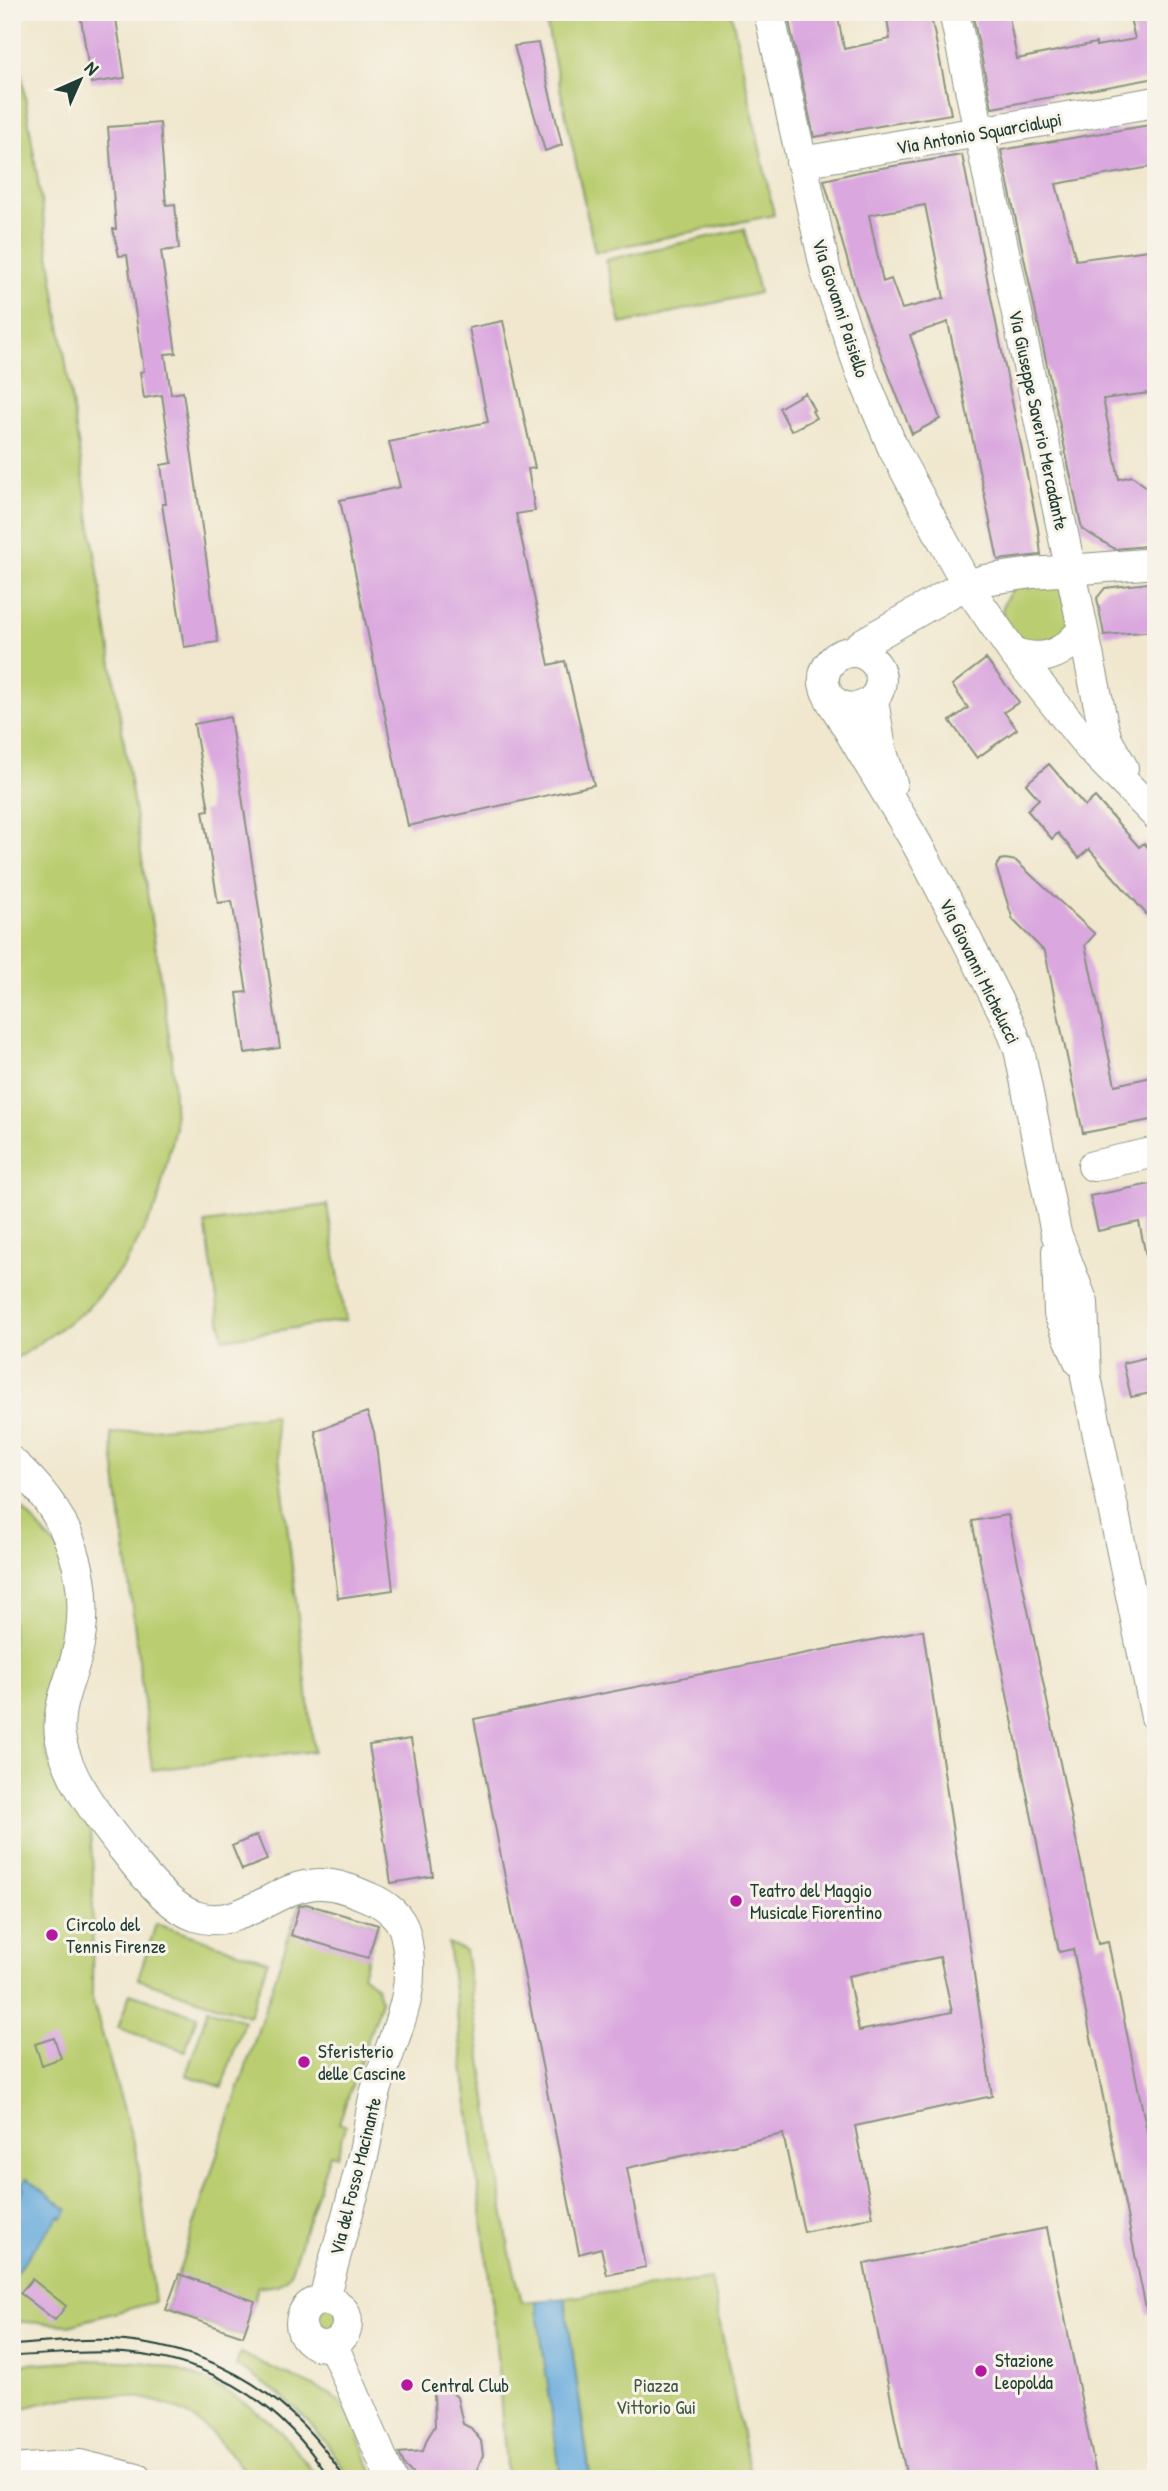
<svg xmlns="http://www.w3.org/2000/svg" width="1168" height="2491" font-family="'Patrick Hand',sans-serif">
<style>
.green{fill:#bacd70;stroke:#6c8552;stroke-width:2}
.water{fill:#68abdd;stroke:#447488;stroke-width:2}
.building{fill:#daa7df;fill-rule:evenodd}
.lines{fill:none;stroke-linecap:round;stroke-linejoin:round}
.minor-casing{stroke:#889281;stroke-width:32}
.minor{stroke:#fff;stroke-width:30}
.tram{stroke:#1f3d34;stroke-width:2}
.poi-dot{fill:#b5179e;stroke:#f7f3e8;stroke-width:2.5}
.labels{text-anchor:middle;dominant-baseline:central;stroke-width:6;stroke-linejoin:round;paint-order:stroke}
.street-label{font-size:19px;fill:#1f3d34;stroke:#f7f3e8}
.poi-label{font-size:19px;fill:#1f3d34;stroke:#f7f3e8;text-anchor:start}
.park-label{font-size:19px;fill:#3e5a40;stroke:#f7f3e8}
</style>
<rect width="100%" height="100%" fill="#f7f3e8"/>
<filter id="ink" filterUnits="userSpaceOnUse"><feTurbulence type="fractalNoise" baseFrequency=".0143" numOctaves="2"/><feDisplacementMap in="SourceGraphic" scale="14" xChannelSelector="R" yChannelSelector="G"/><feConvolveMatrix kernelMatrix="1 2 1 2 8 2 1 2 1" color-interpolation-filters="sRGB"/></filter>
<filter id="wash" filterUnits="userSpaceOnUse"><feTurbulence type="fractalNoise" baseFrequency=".00686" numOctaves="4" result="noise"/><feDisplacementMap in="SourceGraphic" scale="28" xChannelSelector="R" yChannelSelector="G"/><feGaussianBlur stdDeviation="1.57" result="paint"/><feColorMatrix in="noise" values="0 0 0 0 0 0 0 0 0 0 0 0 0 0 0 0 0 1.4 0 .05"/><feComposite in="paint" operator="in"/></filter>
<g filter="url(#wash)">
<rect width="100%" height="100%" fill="#f0e7ce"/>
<!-- green -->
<path class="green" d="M12,12L172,1055L175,1127L157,1205L126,1263L87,1309L24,1354L12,1360Z
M544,12H731L774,215L595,252Z
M744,229L759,293L621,324L606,260Z
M1050,583L1061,589L1071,611L1066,635L1023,647C1005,624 991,613 1015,587Z
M327,1205L346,1320L223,1339L205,1223Z
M274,1415L314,1751L152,1770L111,1434Z
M12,1497L63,1555L71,1603L45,1719V1750L60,1790L90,1828L93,1872L92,1998L137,2156L155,2302L69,2325L12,2321Z
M300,1902L378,1925L362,1975L376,1986L381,2001L339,2123L346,2126L337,2156L330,2154L291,2271C284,2285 274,2288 258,2286L243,2336L166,2310Z
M156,1924L268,1961L249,2016L138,1979Z
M448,1943L465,1951L509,2249L522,2302L536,2301L561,2479H507L493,2309Z
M130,1993L197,2016L185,2051L118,2028Z
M208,2009L244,2021L222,2087L186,2075Z
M711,2279L751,2479H591L565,2298Z
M305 2323a19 19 0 1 1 38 0a19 19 0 1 1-38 0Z
M240,2353L332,2395C356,2416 363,2449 374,2479H350C321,2429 287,2394 236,2366Z
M86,2360C109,2361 133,2360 155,2364C192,2371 232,2393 261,2415C284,2431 301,2457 318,2479H250C237,2462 224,2444 208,2430C153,2381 77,2392 12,2411V2365Z"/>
<!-- water -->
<path class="water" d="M27,2178L68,2210L62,2218L59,2216L13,2276L12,2205L24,2189L21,2186Z
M565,2298L590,2479H561L536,2301Z"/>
<g id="blocks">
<!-- building -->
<path class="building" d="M80,12H115L125,78L91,83Z
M787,12H837L844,49L890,39L886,12H930L951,114L814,137Z
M972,12H1008L1017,59L1096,43V46L1135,39L1130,18L1156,12V78L992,108Z
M538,43L562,145L545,151L514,46Z
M160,123L166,205L175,204L179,249L161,251L176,353L165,354L171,394L183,392L218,642L184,647L162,504H166L161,465L172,463L162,395L144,398L140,372L144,371L127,255L119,256L113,229H116L108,127Z
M1156,124V166L1056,184L1076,260L1156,249V392L1103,399L1119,479L1132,476L1156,494V545L1115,549L1082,529L1001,150Z
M962,155L1038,529L1041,555L998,560L948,322L910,335L940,419L912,434L857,293L824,180L863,171ZM925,205L944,298L902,309L891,279L883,282L869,215Z
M503,321L535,468L528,469L535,511L516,514L549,665L565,661L594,785L408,826L340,500L400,487L389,442L488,422L469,328Z
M805,393L814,410L812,411L816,418L791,431L779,408Z
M1156,582V631L1104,635L1097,598L1105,588Z
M986,659L1019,702L1004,712L1017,729L977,758L950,721L968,708L952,685Z
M230,717L280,1048L245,1053L237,993L247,992L232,901L218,903L203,811L209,810L194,724Z
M1049,764L1085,806L1095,797L1139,847L1144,843L1156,856V925L1089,849L1079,858L1058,833L1052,839L1027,810L1039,799L1026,784Z
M1005,859L1016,861L1095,934L1085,945L1115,1085L1156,1076V1119L1083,1133L1045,952L1013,920L996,867L1000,860Z
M1156,1183V1260L1147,1261L1139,1222L1098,1231L1090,1196Z
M1156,1355V1392L1131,1397L1123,1363Z
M367,1412L374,1432L377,1453L393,1590L338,1598L321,1458L315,1431Z
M1008,1515L1098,1944L1108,1942L1156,2175V2313L1147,2314L1073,1949L1059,1952L972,1521Z
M923,1630L992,2096L855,2126L873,2217L804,2232L783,2134L627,2168L646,2267L607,2275L601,2248L579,2254L474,1719ZM940,1957L952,2012L859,2031L848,1976Z
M411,1739L433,1876L391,1883L369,1745Z
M257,1835L267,1860L242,1870L232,1846Z
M306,1904L378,1925L368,1958L291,1935L299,1906Z
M54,2038L61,2058L42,2065L35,2044Z
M1047,2228L1097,2479H907L864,2264Z
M179,2274L255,2301L243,2336L166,2310Z
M32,2279L66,2306L55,2320L20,2293Z
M449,2390L457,2397L463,2424L471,2428L481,2441L483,2455L473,2479H417L405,2466L399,2453L423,2451L427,2439L435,2426L434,2393Z"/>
</g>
</g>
<g filter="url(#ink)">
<use href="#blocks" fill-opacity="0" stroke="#889281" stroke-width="2"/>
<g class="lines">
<defs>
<path id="minor" d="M769,12L826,272L861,372L893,448L967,585L1013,652L1090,748L1156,815
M954,12L1103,725L1107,740L1123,768
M801,162L1156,102
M852,652L865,642L952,592L984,580L1033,573L1156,563
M1013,652C1043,664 1065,653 1083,629
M831,699C862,726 898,685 872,660C867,655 860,652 853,652C837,652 822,666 824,683C826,696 837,709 843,720C866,760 891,799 914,839C948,899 977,962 1009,1023L1019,1049L1056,1233L1083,1303L1086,1377L1156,1717
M873,700L881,749L892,783
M1093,1166L1156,1152
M1057,1251L1059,1314L1079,1361
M12,1462C71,1513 95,1582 76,1658C69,1684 56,1709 60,1736C68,1780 98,1816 124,1850C140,1871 170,1908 195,1916C241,1932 276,1884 320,1884C337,1884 354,1891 370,1898C385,1904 401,1916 405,1933C420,1997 392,2035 375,2094C370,2114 368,2135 363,2156C352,2204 335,2252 324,2300
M301 2323a23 23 0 1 1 46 0a23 23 0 1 1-46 0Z
M333,2345L391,2479
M12,2470L80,2465L137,2479"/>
</defs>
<!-- minor casing -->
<use href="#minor" class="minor-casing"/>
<!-- minor -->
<use href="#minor" class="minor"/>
<!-- tram -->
<path class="tram" d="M12,2345C49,2343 89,2337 125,2341C220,2350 295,2399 345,2479
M12,2356C49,2355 88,2350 124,2353C214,2360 282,2404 330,2479"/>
</g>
</g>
<!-- markers -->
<g class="poi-dot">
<circle cx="736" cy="1901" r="7"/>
<circle cx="52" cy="1935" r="7"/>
<circle cx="304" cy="2062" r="7"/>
<circle cx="981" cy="2371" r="7"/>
<circle cx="407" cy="2385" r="7"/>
</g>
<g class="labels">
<!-- street labels -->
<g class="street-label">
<text transform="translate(979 133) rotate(-10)">Via Antonio Squarcialupi</text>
<text transform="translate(841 308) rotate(72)">Via Giovanni Paisiello</text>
<text transform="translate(1039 420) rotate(78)">Via Giuseppe Saverio Mercadante</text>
<text transform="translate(980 971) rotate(64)">Via Giovanni Michelucci</text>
<text transform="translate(355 2176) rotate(-76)">Via del Fosso Macinante</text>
</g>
<!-- poi labels -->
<g class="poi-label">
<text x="750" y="1890">Teatro del Maggio<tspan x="750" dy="22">Musicale Fiorentino</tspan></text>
<text x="66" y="1924">Circolo del<tspan x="66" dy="22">Tennis Firenze</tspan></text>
<text x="318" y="2051">Sferisterio<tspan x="318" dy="22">delle Cascine</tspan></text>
<text x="995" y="2360">Stazione<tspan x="995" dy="22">Leopolda</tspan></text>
<text x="421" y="2385">Central Club</text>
</g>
<!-- park labels -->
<g class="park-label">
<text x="656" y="2385">Piazza<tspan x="656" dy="22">Vittorio Gui</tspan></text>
</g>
</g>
<!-- margin -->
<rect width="1168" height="2491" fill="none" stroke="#f7f3e8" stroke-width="42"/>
<!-- north arrow -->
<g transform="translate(80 80) rotate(45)" stroke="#f7f3e8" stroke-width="5" paint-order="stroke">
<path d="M0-5L12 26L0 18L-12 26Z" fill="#1f3d34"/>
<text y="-10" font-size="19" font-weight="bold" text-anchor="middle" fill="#1f3d34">N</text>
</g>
</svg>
